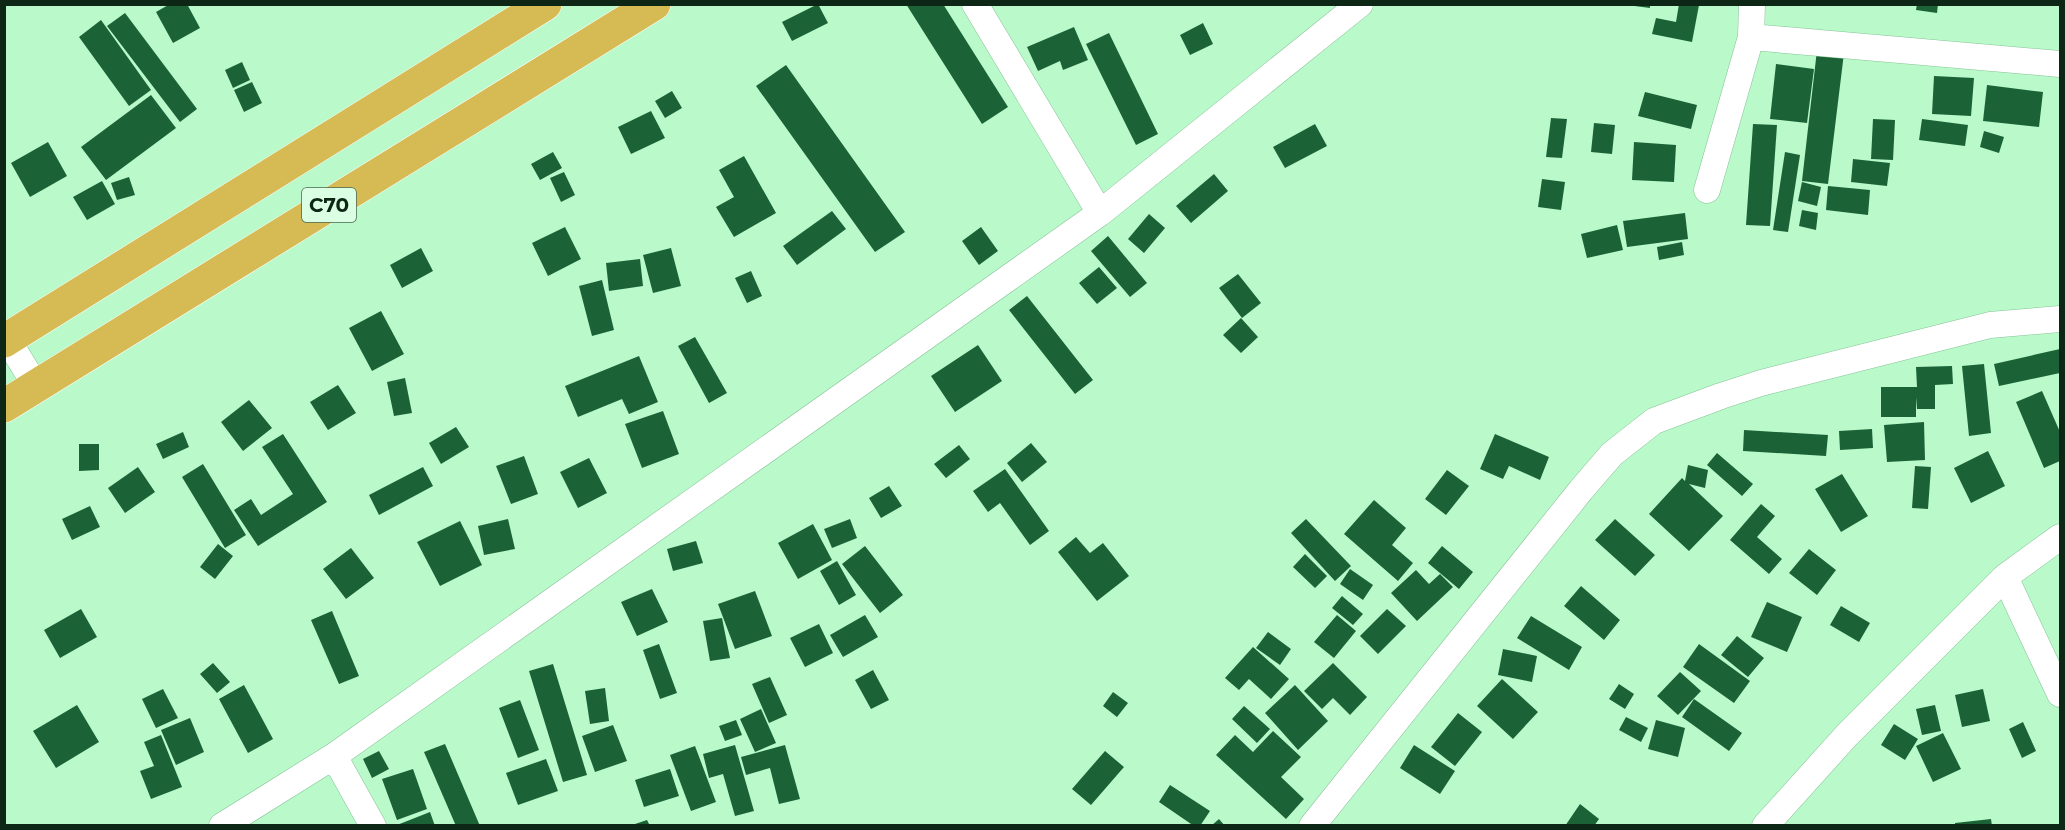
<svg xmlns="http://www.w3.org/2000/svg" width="2065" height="830" font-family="Montserrat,sans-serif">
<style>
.building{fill:#1b6337}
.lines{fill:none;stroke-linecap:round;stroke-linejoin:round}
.minor-casing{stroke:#86c397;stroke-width:27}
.trunk-casing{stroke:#fff;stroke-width:34}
.minor{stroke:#fff;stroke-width:26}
.trunk{stroke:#d6ba54;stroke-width:33}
.labels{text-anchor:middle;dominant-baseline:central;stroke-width:6;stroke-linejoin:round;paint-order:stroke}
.shield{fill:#daffe3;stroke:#4a6753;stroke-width:1.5}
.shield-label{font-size:20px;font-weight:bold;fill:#0d2615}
</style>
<rect width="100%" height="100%" fill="#b9f9ca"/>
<!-- building -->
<path class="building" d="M170,4H187L200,28L173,43L156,12Z
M818,4L828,23L792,41L782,22Z
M906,4H943L1008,107L982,124Z
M1619,4H1650V8Z
M1679,4L1699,5L1692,42L1652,34L1656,18L1676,22Z
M1917,4H1938L1937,13L1916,10Z
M125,13L197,109L180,122L107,26Z
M101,20L151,90L129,106L79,37Z
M1203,23L1213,44L1190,55L1180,35Z
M1074,27L1088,60L1063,70L1060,61L1038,71L1027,47Z
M1109,33L1158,134L1136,145L1086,44Z
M1817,50L1844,53L1828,184L1802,181Z
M242,62L250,80L233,88L225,70Z
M1776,64L1814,69L1807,123L1770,119Z
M786,65L905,232L875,252L756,86Z
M1934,76L1974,78L1971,116L1932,114Z
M252,82L262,103L244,112L234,90Z
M1987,85L2043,92L2039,127L1983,121Z
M672,91L682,108L665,118L655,101Z
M1645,92L1697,105L1691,129L1638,116Z
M151,95L176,128L106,180L81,147Z
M651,111L665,138L631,154L618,127Z
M1551,118L1567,119L1562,158L1546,157Z
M1873,119L1895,120L1893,160L1871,159Z
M1922,119L1968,125L1965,146L1919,140Z
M1594,123L1615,125L1612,154L1591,152Z
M1315,124L1327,146L1285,168L1273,147Z
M1753,124L1777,125L1770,226L1746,225Z
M1984,131L2004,137L1999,153L1980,147Z
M48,142L67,176L30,197L11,163Z
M1634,142L1676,145L1674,182L1632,180Z
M553,152L562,168L540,180L531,164Z
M1785,152L1800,155L1788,232L1773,230Z
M744,156L776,213L734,237L716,207L734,197L719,170Z
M1853,159L1890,163L1887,186L1851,182Z
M564,172L575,195L561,202L550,178Z
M1214,174L1228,191L1191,223L1176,206Z
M129,177L135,195L117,200L111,183Z
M1542,179L1565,182L1561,210L1538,207Z
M102,181L115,204L87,220L73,197Z
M1802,182L1821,187L1817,206L1798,201Z
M1828,186L1870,190L1868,215L1826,210Z
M1802,210L1818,213L1816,230L1799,226Z
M832,211L846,229L797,265L783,246Z
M1685,213L1688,239L1627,247L1623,221Z
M1149,214L1165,228L1144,253L1128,239Z
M1617,225L1623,250L1587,258L1581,234Z
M565,227L581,259L548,276L532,243Z
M981,227L998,251L979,265L962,241Z
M1108,236L1147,283L1130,297L1091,251Z
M1682,242L1684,255L1659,260L1657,247Z
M421,248L433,271L402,288L390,265Z
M671,248L681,286L653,293L643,255Z
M640,259L643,286L609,291L606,263Z
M1099,267L1117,288L1097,304L1079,283Z
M751,271L762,296L747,303L735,278Z
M1238,274L1261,303L1242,318L1219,288Z
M602,280L614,330L592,336L579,286Z
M1027,296L1093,380L1075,394L1009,310Z
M381,311L404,354L372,371L349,328Z
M1241,318L1258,337L1241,353L1223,335Z
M695,337L727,393L709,403L678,346Z
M978,345L1002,381L955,412L931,376Z
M2060,349V373L1999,386L1994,364Z
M639,356L658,402L629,414L622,399L578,417L565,386Z
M1984,364L1991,433L1969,436L1962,366Z
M1952,366L1953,384L1935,385V409H1917L1916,397V417H1881V387H1917L1916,367Z
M405,378L412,413L394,416L387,382Z
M338,385L356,413L328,430L310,402Z
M2042,391L2060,432V461L2044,468L2016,402Z
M249,400L272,428L243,451L221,422Z
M663,411L679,454L642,468L625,424Z
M1924,422L1925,460L1887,462L1884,425Z
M456,427L469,447L441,464L429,443Z
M1872,429L1873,448L1840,450L1839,431Z
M1744,430L1828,435L1826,456L1743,451Z
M183,432L189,447L163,459L156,444Z
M283,434L327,502L258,546L234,510L251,499L261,515L293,494L262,447Z
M1495,434L1549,457L1540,480L1509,466L1503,479L1480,469Z
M1031,443L1047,462L1022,482L1007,463Z
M79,444H99V470L79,471Z
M959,445L970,459L946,478L934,464Z
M1988,451L2005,486L1971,503L1954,468Z
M1717,453L1753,484L1742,496L1707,465Z
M524,456L538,494L511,504L496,466Z
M589,458L607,493L578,508L560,472Z
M203,464L246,535L225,548L182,477Z
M1688,465L1708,470L1705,488L1689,484L1723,516L1689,551L1649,514L1682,478L1685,481Z
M1915,466L1931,467L1928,509L1912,508Z
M138,467L155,492L125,513L108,488Z
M423,467L433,486L379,515L369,495Z
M1005,469L1049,531L1030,545L1000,503L988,512L973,491Z
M1447,470L1469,486L1446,515L1425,499Z
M1842,474L1868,516L1841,532L1815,489Z
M889,486L902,506L881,518L869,498Z
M1374,500L1406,528L1392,545L1413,563L1398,581L1344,534Z
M1761,504L1775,516L1757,537L1782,559L1769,574L1730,540Z
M90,506L100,527L72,540L62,519Z
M508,519L515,549L484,555L478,526Z
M850,519L857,538L832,548L824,529Z
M1306,519L1351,566L1335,581L1291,533Z
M1615,519L1655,555L1635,576L1595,540Z
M460,521L482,565L440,586L417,542Z
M813,524L832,560L798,579L778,543Z
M1076,537L1090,553L1103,543L1129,576L1097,601L1058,552Z
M696,541L703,563L673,571L667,549Z
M218,544L233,556L215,579L200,567Z
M865,546L903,595L880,613L842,564Z
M1442,546L1473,572L1459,589L1428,563Z
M351,548L374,578L346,599L323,569Z
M1809,549L1836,570L1817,595L1789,573Z
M1305,554L1327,576L1315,588L1293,567Z
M837,561L856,595L839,605L820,571Z
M1350,569L1373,585L1363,600L1340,584Z
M1416,570L1429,584L1440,574L1453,587L1417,621L1391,593Z
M1581,586L1620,620L1604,640L1564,606Z
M652,589L668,622L637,636L621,602Z
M755,591L772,636L735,649L718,604Z
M1342,596L1363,614L1353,625L1332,608Z
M1767,602L1802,617L1787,652L1751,637Z
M1841,606L1870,623L1859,642L1830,625Z
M81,609L97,637L60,658L44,630Z
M1387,609L1406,626L1378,654L1360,636Z
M332,611L359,676L339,684L311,620Z
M865,615L878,637L843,657L830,635Z
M1337,615L1356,631L1334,658L1314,642Z
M1531,616L1582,647L1569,670L1517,638Z
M722,618L730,658L710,661L703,621Z
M819,624L833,653L805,667L790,638Z
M1268,632L1291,649L1280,665L1256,648Z
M1737,636L1764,658L1748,677L1721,655Z
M659,644L677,693L660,699L643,650Z
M1699,644L1750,681L1734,703L1683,667Z
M1253,647L1289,679L1271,699L1249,679L1239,690L1225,678Z
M1503,649L1537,656L1532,682L1498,675Z
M213,663L230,682L217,693L200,674Z
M1333,663L1367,697L1350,715L1333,698L1322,709L1304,691Z
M553,664L587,775L563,782L529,671Z
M873,670L889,700L871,709L855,680Z
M1680,672L1701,691L1678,715L1657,696Z
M770,677L787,715L769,723L752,684Z
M1502,679L1538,712L1513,739L1477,706Z
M1619,684L1634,694L1625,709L1609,699Z
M244,685L273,739L248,753L219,699Z
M1295,685L1328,721L1298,750L1265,713Z
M605,688L609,721L590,724L585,691Z
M163,689L178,718L156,728L142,699Z
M1983,689L1990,721L1962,727L1955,695Z
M1113,692L1128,703L1117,717L1103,706Z
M1694,699L1742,733L1729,751L1682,717Z
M520,700L539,750L518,758L499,708Z
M77,705L99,742L56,768L33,731Z
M1935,705L1941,731L1922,735L1916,709Z
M1244,706L1270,729L1257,743L1232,719Z
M761,709L776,743L755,752L740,719Z
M1458,713L1482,732L1455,766L1431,747Z
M1626,717L1648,728L1641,742L1619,730Z
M190,718L204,752L176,765L161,730Z
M736,720L742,735L725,741L719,726Z
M1656,720L1685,728L1678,757L1648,749Z
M2023,722L2036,751L2022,758L2009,729Z
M1894,724L1918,739L1905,760L1881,745Z
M613,725L627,761L595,772L582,736Z
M1273,731L1301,757L1281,777L1304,799L1286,819L1216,755L1235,735L1253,752Z
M1943,733L1961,769L1933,782L1916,746Z
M161,735L182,787L151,799L140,771L154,766L144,742Z
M445,744L480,826H456L424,752Z
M735,745L754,811L735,816L723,774L709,778L703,754Z
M785,745L800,799L779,804L770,768L746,775L741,757Z
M1414,745L1455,771L1440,794L1400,768Z
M695,746L716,802L691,811L670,755Z
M379,751L389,769L372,778L363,759Z
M1105,751L1124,767L1091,805L1072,789Z
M546,759L558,791L518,805L506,773Z
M413,769L427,809L397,820L382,779Z
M670,769L679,796L644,807L635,780Z
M1170,785L1210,811L1200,826H1194L1159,802Z
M1580,804L1599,819L1594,826H1565Z
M430,812L435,826H397V825Z
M1219,819L1225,826H1211Z
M1991,819L1992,826H1955V823Z
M647,820L650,826H632V825Z"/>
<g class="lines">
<defs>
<path id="minor" d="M975,4L1100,213
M1751,37L2060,64
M1707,190L1751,37L1752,4
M4,334L36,386
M2005,577L2060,694
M334,756L373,826
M222,826L334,756L1100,213L1360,4
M1312,826L1581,490L1612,454L1654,421L1721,396L1761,383L1990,325L2060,319
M1765,826L1847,735L2005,577L2060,537"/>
<path id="trunk" d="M4,341L545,4
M4,406L654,4"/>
</defs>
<!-- minor casing -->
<use href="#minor" class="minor-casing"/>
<!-- trunk casing -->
<use href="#trunk" class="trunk-casing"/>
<!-- minor -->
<use href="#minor" class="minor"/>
<!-- trunk -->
<use href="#trunk" class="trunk"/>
</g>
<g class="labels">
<!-- shield labels -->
<rect class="shield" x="302" y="188" width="54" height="34" rx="4.5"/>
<g class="shield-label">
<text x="329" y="205">C70</text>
</g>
</g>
<!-- border -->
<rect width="2065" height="830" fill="none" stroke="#0d2615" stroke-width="12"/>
</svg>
